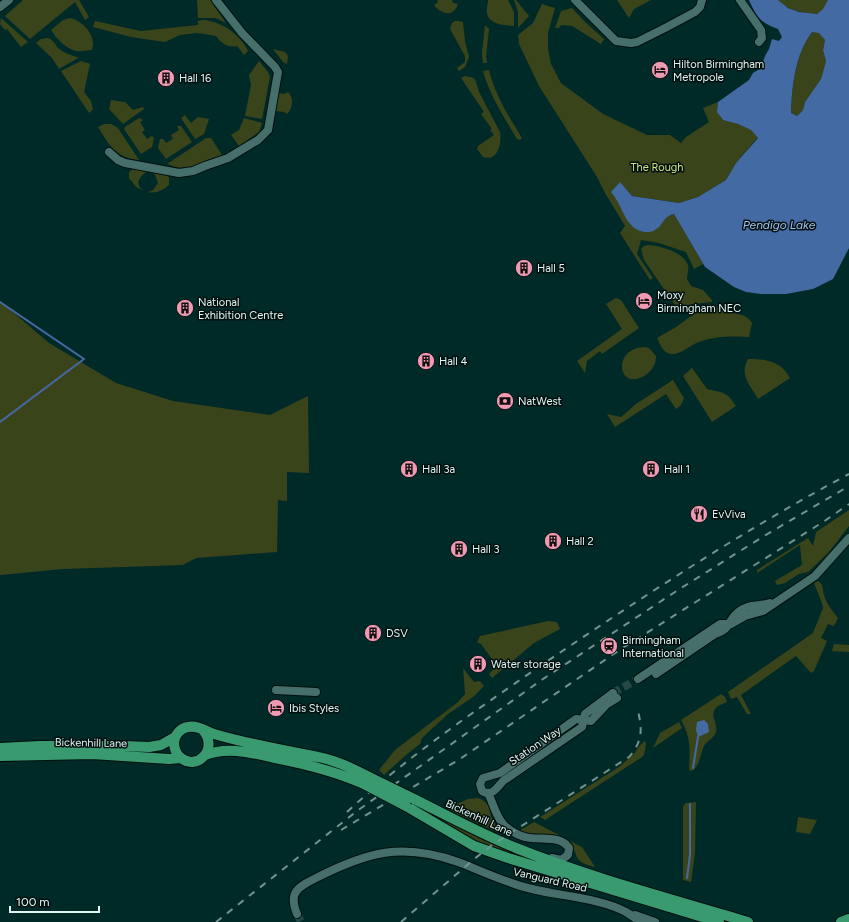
<svg xmlns="http://www.w3.org/2000/svg" width="849" height="922" font-family="Figtree,sans-serif">
<style>
.green{fill:#3a441b}
.water{fill:#446aa4;fill-rule:evenodd}
.lines{fill:none;stroke-linecap:round;stroke-linejoin:round}
.stream{stroke:#446aa4;stroke-width:2}
.minor-tunnel{stroke:#224946;stroke-width:8;stroke-dasharray:8 4;stroke-linecap:butt}
.minor-casing{stroke:#00100e;stroke-width:10}
.major-casing{stroke:#00100e;stroke-width:12}
.minor{stroke:#466f6c;stroke-width:8}
.major{stroke:#389a6e;stroke-width:10}
.rail{stroke:#739390;stroke-width:2;stroke-dasharray:7 7;stroke-linecap:butt}
.major-bridge-casing{stroke:#00100e;stroke-width:12;stroke-linecap:butt}
.major-bridge{stroke:#389a6e;stroke-width:10}
.labels{text-anchor:middle;dominant-baseline:central;stroke-width:3;stroke-linejoin:round;paint-order:stroke}
.poi-label{font-size:11px;fill:#e1f7f4;stroke:#010f0e;text-anchor:start}
.park-label{font-size:11px;fill:#cfe882;stroke:#010f0e}
.street-label{font-size:11px;fill:#e1f7f4;stroke:#010f0e}
.water-label{font-size:12px;font-style:italic;fill:#a2c3f5;stroke:#010f0e}
</style>
<rect width="100%" height="100%" fill="#002a27"/>
<!-- green -->
<path class="green" d="M23,0H79L89,17L85,20L75,2L30,39L5,16Z
M197,0H210L226,23L216,18H198Z
M437,0H452L453,3L458,4C453,18 441,14 434,5L438,2Z
M488,0H508L514,12V26C505,25 489,25 487,13C486,9 488,4 488,0Z
M514,0H516L529,16L518,28V12Z
M617,0H651L634,9L629,18Z
M778,0H828L823,10L817,14C802,13 789,11 778,0Z
M542,4L555,8L548,33V49L551,64L561,83L603,114L647,135H670L681,143L686,137L709,122L703,108L718,102L717,112L723,120L738,124L751,130L758,137L736,163L726,180L698,197L679,203L632,196L620,183L617,198L622,209L631,226L656,229L667,216L674,214L703,264L694,269L686,252L659,243L641,240L637,254L653,278L650,280L620,233L625,226L605,193L597,177L539,86L519,44L518,35L533,23Z
M572,8L586,23L604,39L601,44L572,26L561,25L559,28H555L561,11Z
M1,18L28,42L21,47L7,29L5,30L0,24Z
M70,18C83,21 97,36 92,50C86,50 81,52 76,51C66,49 56,38 51,30L63,20Z
M203,20C221,21 240,34 248,51L244,55L237,46C228,48 221,43 216,36L197,33L180,35L165,42L131,37L93,27L95,21L141,31L198,25V21Z
M455,21H459L463,22L465,41L469,57L465,67L459,71L457,68L465,62V56L450,29L452,23Z
M485,25L489,29L486,56L487,63H483L482,52Z
M812,32H819L825,40L823,50L826,61L821,79L805,102L803,110L797,116L791,113C792,85 795,55 812,32Z
M48,38C53,40 55,44 58,48C64,53 70,55 77,57L78,58L59,69L52,58L36,43L41,39Z
M273,49L285,52L288,56L287,64L283,62Z
M81,61L88,63L90,64L84,92L91,101L93,109L89,113L61,71Z
M259,61L268,72L270,77L262,119L245,116L251,85L249,75Z
M489,70C496,97 508,115 522,138L520,140L517,139C504,117 490,96 483,71Z
M465,76L471,77L475,79L479,92L500,132C502,143 498,162 483,157L477,149L478,146L494,135L490,130L492,129L481,114L484,112L461,78Z
M288,92C294,98 293,108 287,114L284,112L276,111L279,93L284,94Z
M111,100L125,102L133,110L143,107L144,109L123,124L109,109Z
M185,115L191,123L198,117L209,119L204,134L195,139L181,118Z
M139,118L143,120L140,122L145,130L142,132L147,139L152,136L154,138L152,147L141,154L124,129L125,127Z
M244,118L262,123L259,132L239,146L231,135L239,130Z
M104,124H111L118,128L139,160C116,158 109,145 98,127Z
M177,126H181L192,142L166,159L158,148L160,139H163L166,143L173,139L171,135L179,130Z
M206,138H211L222,155L190,167L179,168L167,164Z
M133,169L148,171C140,176 133,184 144,191L136,187L129,178V172Z
M152,172L167,175L169,178V185C163,190 156,194 148,192L153,190L158,183L155,175Z
M648,245C659,245 686,253 688,266C689,270 687,275 687,279L691,286L703,290L712,300V302L693,304L677,308L644,260L641,249L644,246Z
M616,298L621,300L639,328L602,354L600,351L587,361L585,373L577,361L622,329L606,304Z
M0,301L49,343L116,383L173,401L270,415L308,396L309,473L287,472V501L278,500L277,552L196,558L183,565L63,569L0,575Z
M705,306C716,306 717,307 727,311C737,315 746,313 752,323L749,337C733,336 715,336 699,342C690,345 681,355 671,354C663,353 660,344 657,338L676,327Z
M646,347L650,349L656,356C656,364 653,369 647,374C618,395 610,347 646,347Z
M748,359C767,359 781,361 790,378L758,399C750,384 739,376 748,359Z
M692,368L707,389C724,393 726,391 736,406L712,422L683,376Z
M673,380L684,398L681,405L676,409L666,394L615,427L607,414L621,417L636,404Z
M849,510V526L829,552L808,572L799,574L785,583L777,585L775,581L802,565L800,545L757,573V570L808,538L813,546L816,532Z
M818,581C824,585 822,589 824,595C826,603 833,612 838,618L834,626L828,624L821,638L827,641L814,671L811,673L796,656L741,695L751,714H747L737,697L731,699L728,692L813,633L823,608L822,603L814,583Z
M548,621L557,622L560,629L534,643L492,678L489,674L497,666L481,644L477,642L480,636Z
M834,644L849,645V652L832,651Z
M463,668L474,682L480,681L484,686L473,697L448,714L422,738L420,744L406,755L384,775L379,770L395,750L458,702L465,694Z
M721,694L725,697L727,702C722,704 716,706 714,711C711,717 718,724 716,732C714,738 707,741 704,746C700,754 700,766 692,771L689,770C690,749 691,738 681,720Z
M679,722L682,728L653,748L660,733Z
M645,741L646,744L644,755L642,757L545,820L540,817L619,767L634,754L639,746Z
M478,798C495,805 486,812 495,823C496,826 499,827 501,830L499,833L449,810L448,808L468,799Z
M696,802L695,853L691,882L683,880V806L686,803Z
M438,816L593,878L498,851L467,838L434,819Z
M798,817L817,820L810,834L796,832Z
M534,822L561,836L528,835L519,831Z
M568,840L582,847L595,867C585,864 577,863 575,851L571,850V846Z"/>
<!-- water -->
<path class="water" d="M749,0H778L788,8L799,12L817,14L823,9L828,0H849V248L833,279L813,289L786,294H761L746,292L734,287L705,267L674,214C662,217 664,225 655,230C652,232 649,232 646,232C625,231 623,205 611,192L620,182L632,196L679,203L698,197L726,180L736,163L758,138L751,130L738,124L723,120L717,112L718,102L749,80L753,73L761,68L765,56L769,49L772,39L779,41L782,37L778,29C760,22 757,18 749,0ZM812,32L819,33L825,40L823,50L826,61L821,79L805,102L803,110L797,116L791,113C792,85 795,55 812,32Z
M704,720L708,724L709,732L698,737L696,730L697,722Z"/>
<g class="lines">
<!-- stream -->
<path class="stream" d="M0,302L84,359L0,422
M693,768L698,737
M687,878L690,855V804"/>
<!-- minor-tunnel -->
<path class="minor-tunnel" d="M613,693L638,679
M297,914L301,922"/>
<defs>
<path id="minor" d="M575,0L616,41L631,43L637,42L665,28L695,12L700,7L702,0
M740,0L761,30L762,38L759,42
M0,7L9,0
M109,152L118,160L125,163L179,173L193,171L205,166L228,158L258,140L268,130L278,72L275,67L242,33L216,0
M656,674L715,634C732,629 727,621 737,613C748,603 758,607 770,603
M638,679L720,624H731L745,616L763,611L815,576L849,538
M276,690L316,692
M613,693L585,714L582,727L503,781C497,788 492,797 482,791L480,784L483,778L500,773L576,719L591,721L607,704L617,698
M488,793C493,803 496,816 503,824C509,830 517,835 525,837C539,841 560,834 569,848L568,855L561,860L552,858
M297,914C288,892 298,887 316,878C367,852 402,842 458,862C482,871 506,883 532,889C560,896 600,898 626,912C631,915 636,919 641,922
M635,915L655,922"/>
<path id="major" d="M203,730C219,749 197,771 181,758C176,754 174,748 174,742C175,735 180,728 188,727C197,725 206,731 214,734C248,744 283,750 318,757C336,760 354,769 371,778
M0,748L40,746H124L149,747L161,745L175,737
M205,755C228,746 252,753 275,758C306,764 335,771 364,784
M0,756L92,754L169,759L181,758
M414,799C448,816 481,834 516,848C591,878 671,899 748,922
M406,806L474,846L508,858L719,922
M841,922L849,919"/>
</defs>
<!-- minor casing -->
<use href="#minor" class="minor-casing"/>
<!-- major casing -->
<use href="#major" class="major-casing"/>
<!-- minor -->
<use href="#minor" class="minor"/>
<!-- major -->
<use href="#major" class="major"/>
<!-- rail -->
<path class="rail" d="M347,812C408,756 478,709 546,662C644,596 744,530 849,474
M341,830L460,759L621,649L823,522L849,504
M216,922L357,811L543,679L678,590L764,536L849,486
M401,922L473,860L492,845L629,757C644,740 642,727 637,707"/>
<defs>
<path id="major-bridge" d="M371,778L414,799
M364,784L406,806"/>
</defs>
<!-- major-bridge casing -->
<use href="#major-bridge" class="major-bridge-casing"/>
<!-- major-bridge -->
<use href="#major-bridge" class="major-bridge"/>
</g>
<!-- icons -->
<defs>
<symbol id="hotel-disc" viewBox="-11 -11 22 22"><circle r="9.5" fill="#f19ab3" stroke="#010f0e"/><path d="M-6-4.5h1.5V1H6V5H4.5V3h-9V5H-6ZM-4 0a1.8 1.8 0 1 1 3.6 0ZM.5 0V-2.5h3Q6-2.5 6 0Z" fill="#111"/></symbol>
<symbol id="building-disc" viewBox="-11 -11 22 22"><circle r="9.5" fill="#f19ab3" stroke="#010f0e"/><path d="M-4-6H4V6H1V3H-1V6H-4ZM-2.5-4.3h1.7v1.8h-1.7ZM.8-4.3h1.7v1.8H.8ZM-2.5-1h1.7V.8h-1.7ZM.8-1h1.7V.8H.8Z" fill="#111"/></symbol>
<symbol id="bank-disc" viewBox="-11 -11 22 22"><circle r="9.5" fill="#f19ab3" stroke="#010f0e"/><path d="M-6-4H6V4H-6ZM0-2.3a2.3 2.3 0 1 0 0 4.6a2.3 2.3 0 1 0 0-4.6Z" fill="#111"/></symbol>
<symbol id="restaurant-disc" viewBox="-11 -11 22 22"><circle r="9.5" fill="#f19ab3" stroke="#010f0e"/><path d="M-5-6h1v4h1v-4h1v4h1v-4h1v5L-1.5 .5V6h-2V.5L-5-1ZM5-6V6H3V1.5H1.5Q1.5-4 5-6Z" fill="#111"/></symbol>
<symbol id="station-disc" viewBox="-11 -11 22 22"><circle r="9.5" fill="#f19ab3" stroke="#010f0e"/><path d="M-3-6H3Q5-6 5-4V2Q5 4 3 4L4.5 6H3L1.5 4h-3L-3 6H-4.5L-3 4Q-5 4-5 2V-4Q-5-6-3-6ZM-3.5-4v3h7v-3ZM-3.5 1v1.5H-2V1ZM2 1v1.5H3.5V1Z" fill="#111"/></symbol>
</defs>
<g fill-rule="evenodd">
<use href="#hotel-disc" x="650" y="60" width="20" height="20"/>
<use href="#building-disc" x="156" y="68" width="20" height="20"/>
<use href="#building-disc" x="514" y="258" width="20" height="20"/>
<use href="#hotel-disc" x="634" y="291" width="20" height="20"/>
<use href="#building-disc" x="175" y="298" width="20" height="20"/>
<use href="#building-disc" x="416" y="351" width="20" height="20"/>
<use href="#bank-disc" x="495" y="391" width="20" height="20"/>
<use href="#building-disc" x="399" y="459" width="20" height="20"/>
<use href="#building-disc" x="641" y="459" width="20" height="20"/>
<use href="#restaurant-disc" x="689" y="504" width="20" height="20"/>
<use href="#building-disc" x="543" y="531" width="20" height="20"/>
<use href="#building-disc" x="449" y="539" width="20" height="20"/>
<use href="#building-disc" x="363" y="623" width="20" height="20"/>
<use href="#station-disc" x="599" y="636" width="20" height="20"/>
<use href="#building-disc" x="468" y="654" width="20" height="20"/>
<use href="#hotel-disc" x="266" y="698" width="20" height="20"/>
</g>
<g class="labels">
<!-- poi labels -->
<g class="poi-label">
<text x="673" y="64">Hilton Birmingham<tspan x="673" dy="13">Metropole</tspan></text>
<text x="179" y="78">Hall 16</text>
<text x="537" y="268">Hall 5</text>
<text x="657" y="295">Moxy<tspan x="657" dy="13">Birmingham NEC</tspan></text>
<text x="198" y="302">National<tspan x="198" dy="13">Exhibition Centre</tspan></text>
<text x="439" y="361">Hall 4</text>
<text x="518" y="401">NatWest</text>
<text x="422" y="469">Hall 3a</text>
<text x="664" y="469">Hall 1</text>
<text x="712" y="514">EvViva</text>
<text x="566" y="541">Hall 2</text>
<text x="472" y="549">Hall 3</text>
<text x="386" y="633">DSV</text>
<text x="622" y="640">Birmingham<tspan x="622" dy="13">International</tspan></text>
<text x="491" y="664">Water storage</text>
<text x="289" y="708">Ibis Styles</text>
</g>
<!-- park labels -->
<g class="park-label">
<text x="657" y="167">The Rough</text>
</g>
<!-- street labels -->
<g class="street-label">
<text transform="translate(91 743) rotate(1)">Bickenhill Lane</text>
<text transform="translate(535 746) rotate(-34)">Station Way</text>
<text transform="translate(479 818) rotate(25)">Bickenhill Lane</text>
<text transform="translate(550 880) rotate(13)">Vanguard Road</text>
</g>
<!-- water labels -->
<g class="water-label">
<text x="779" y="225">Pendigo Lake</text>
</g>
</g>
<!-- scale -->
<path d="M10 906v6h89v-6" fill="none" stroke="#e1f7f4" stroke-width="2"/>
<text x="16" y="906" font-size="12" fill="#e1f7f4" stroke="#010f0e" stroke-width="3" paint-order="stroke">100 m</text>
</svg>
